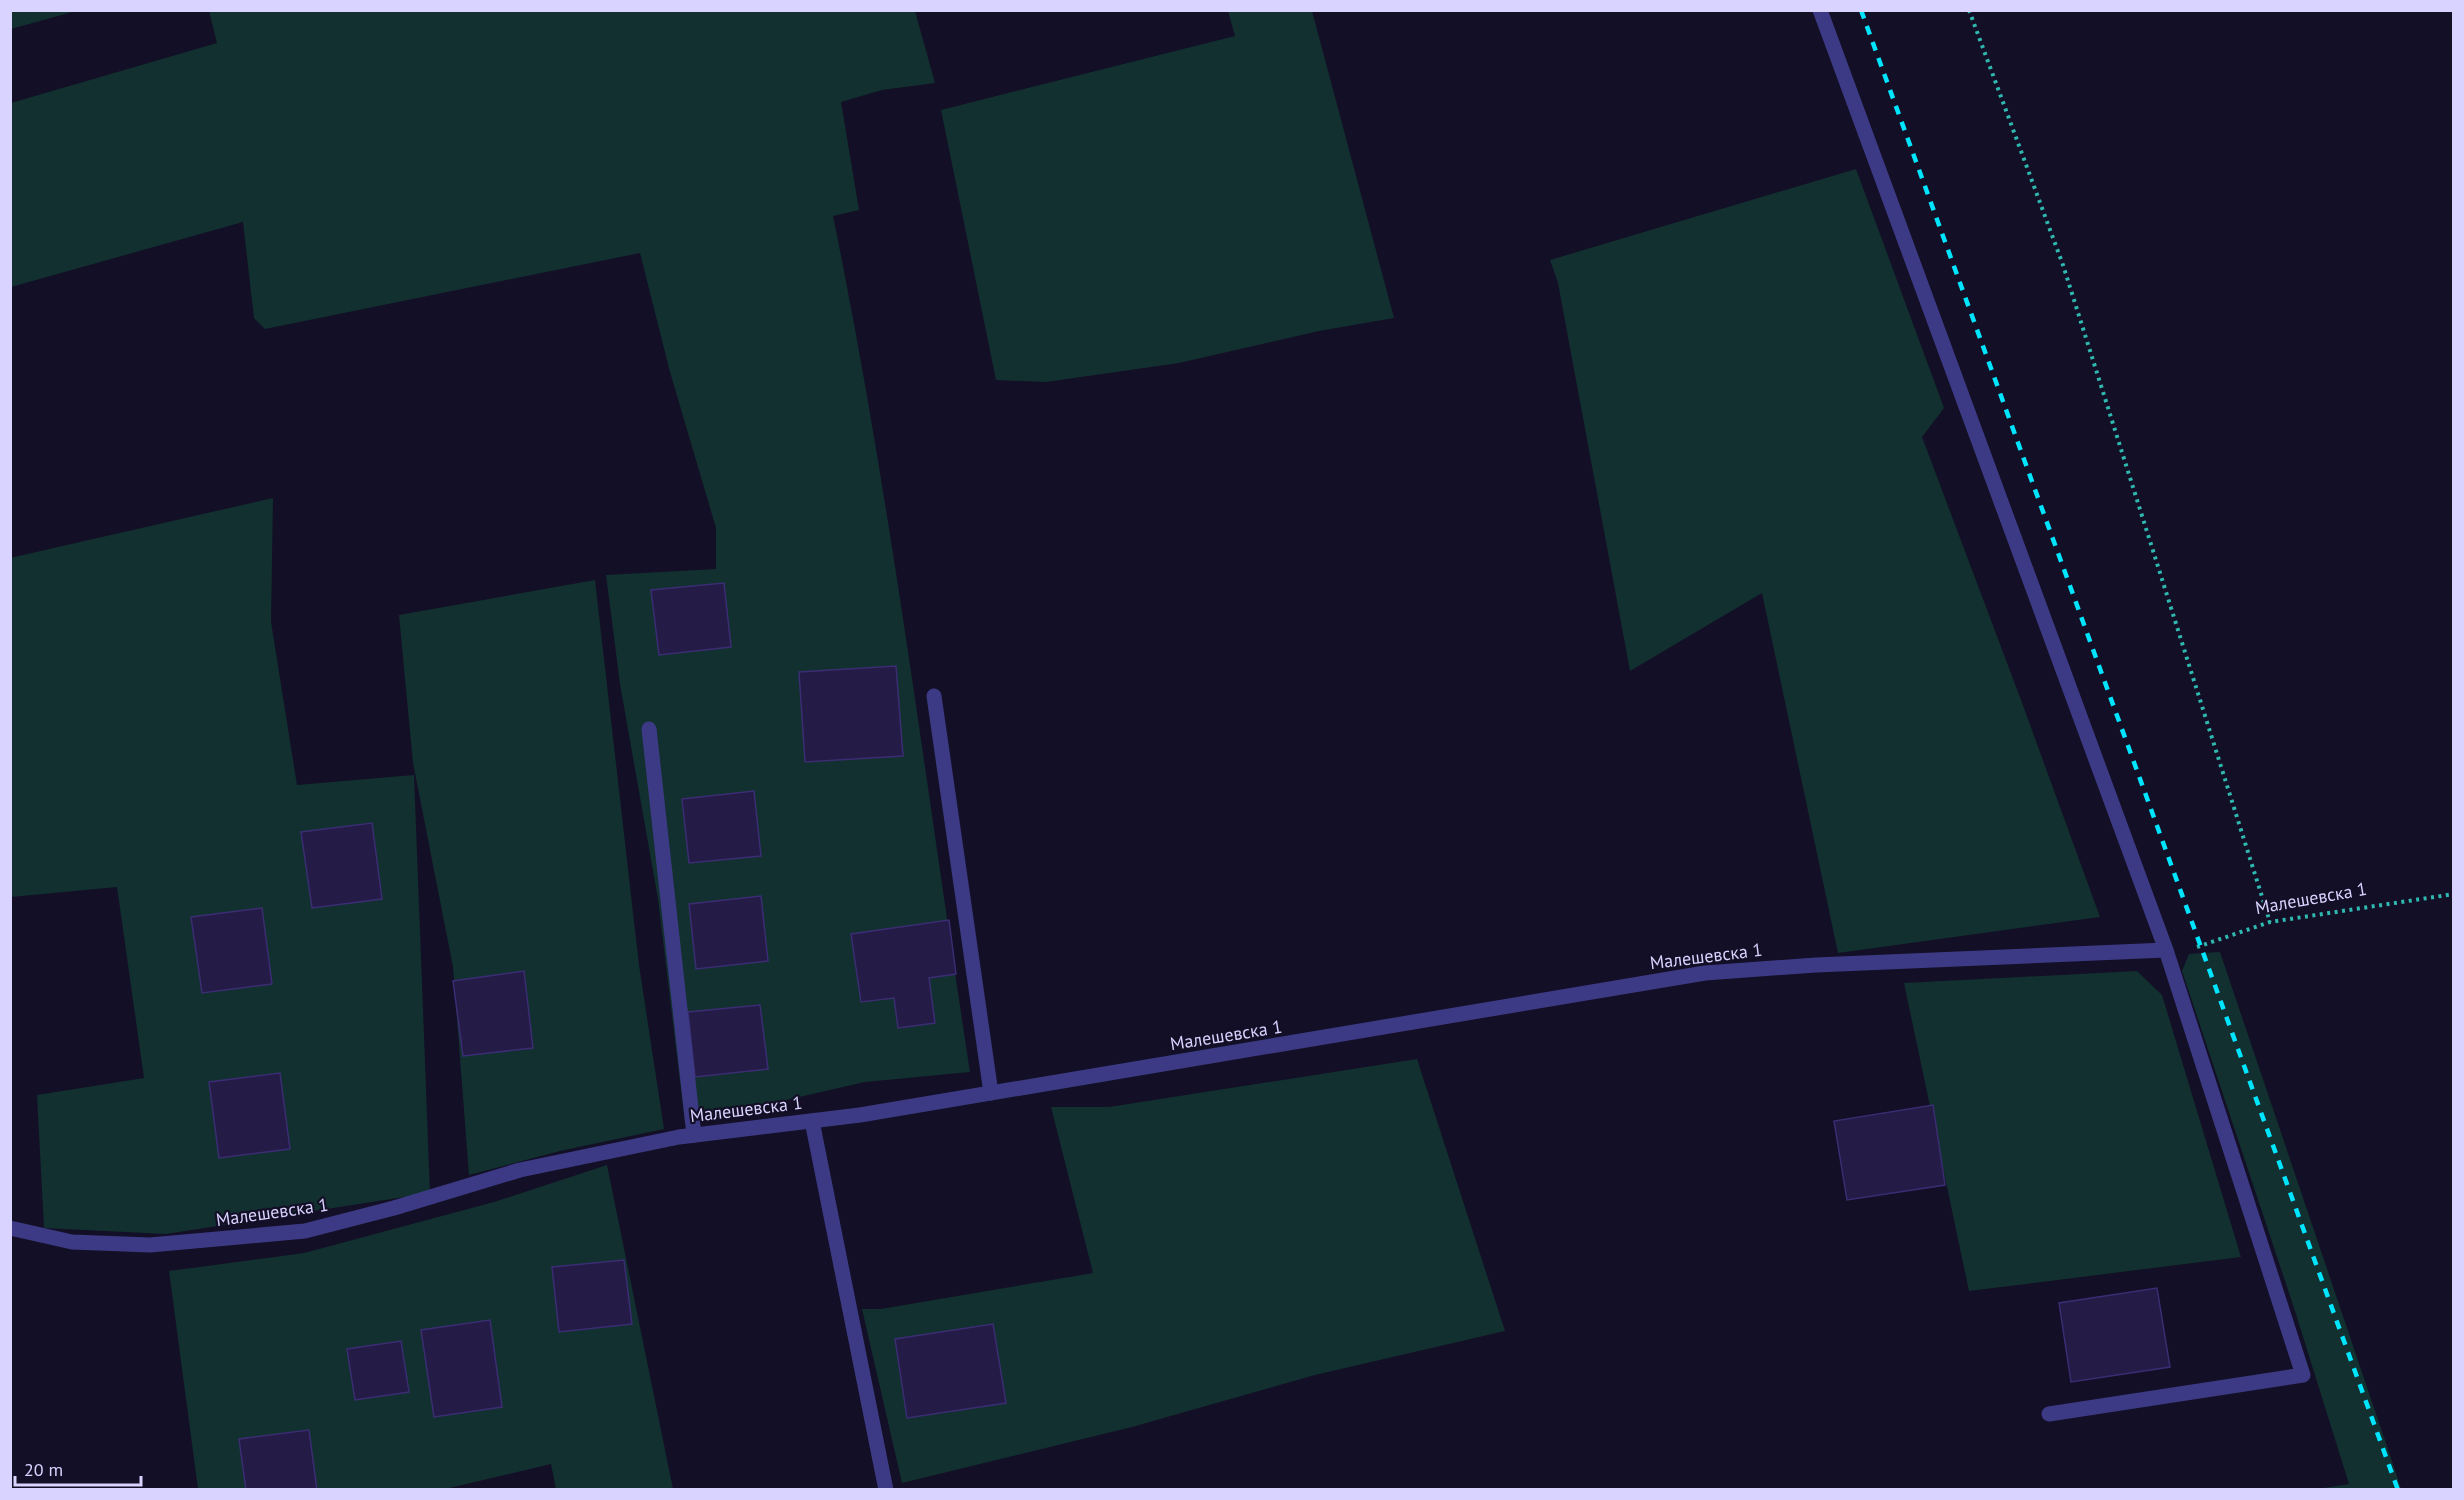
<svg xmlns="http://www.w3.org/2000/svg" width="2464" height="1500" font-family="'PT Sans',sans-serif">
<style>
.green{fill:#12302f}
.building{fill:#241b47;stroke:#3b2d73;stroke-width:1.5}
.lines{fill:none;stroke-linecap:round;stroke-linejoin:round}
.path{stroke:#2fb8b0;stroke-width:4;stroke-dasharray:3 4.5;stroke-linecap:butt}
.lane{stroke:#3d3a85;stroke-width:15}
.street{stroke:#3d3a85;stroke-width:15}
.rail{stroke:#00e5ff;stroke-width:4.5;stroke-dasharray:9 8;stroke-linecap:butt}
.labels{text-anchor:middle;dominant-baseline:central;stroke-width:4.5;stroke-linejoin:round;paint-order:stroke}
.street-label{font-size:18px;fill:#d9d4ff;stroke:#130f26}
</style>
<rect width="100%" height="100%" fill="#130f26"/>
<!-- green -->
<path class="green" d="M11,10H76V11L11,29Z
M209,11H915L935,83L882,90L841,102L859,210L833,216C891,499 926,787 970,1072L865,1082L685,1123L658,899L620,684L606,575L716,569V528L670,372L640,253L265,329L254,318L243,222L11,287V103L217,43Z
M1228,11H1312L1394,318L1319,331L1179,363L1046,382L996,380L941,110L1235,36Z
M1856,169L1944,408L1922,437L2021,700L2100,917L1838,953L1762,593L1630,671L1558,283L1550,260Z
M273,498L271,622L297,785L414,775L430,1193L166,1234L44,1228L37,1095L144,1078L117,887L11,897L10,558Z
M595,580L639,965L664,1129L560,1151L469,1175L453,967L413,763L399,615Z
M2220,952L2398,1479L2401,1489H2317L2349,1484L2294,1308L2182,971L2189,954Z
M2137,971L2162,995L2241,1257L1969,1291L1904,983Z
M1417,1059L1505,1331L1315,1375L1132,1427L902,1483L862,1309H881L1093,1273L1051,1107H1109Z
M607,1165L673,1489H556L551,1464L445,1489H198L169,1271L304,1253L494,1202Z"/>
<!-- building -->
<path class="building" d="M724,583L731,647L659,655L651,590Z
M896,666L903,756L805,762L799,672Z
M754,791L761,856L689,863L682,799Z
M372,823L382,899L312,908L301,832Z
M761,896L768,961L696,969L689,904Z
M262,908L272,984L202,993L191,917Z
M949,920L956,974L929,978L935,1023L898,1028L894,998L861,1002L851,934Z
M524,971L533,1048L463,1056L453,981Z
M760,1005L768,1069L695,1077L688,1012Z
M280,1073L290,1149L219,1158L209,1082Z
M1933,1105L1945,1185L1847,1200L1834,1121Z
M624,1260L632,1324L559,1332L552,1267Z
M2157,1288L2170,1367L2071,1382L2059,1303Z
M490,1320L502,1407L434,1417L421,1330Z
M993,1324L1006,1403L907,1418L895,1339Z
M401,1341L409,1392L355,1400L347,1349Z
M309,1430L317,1490H246L239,1439Z"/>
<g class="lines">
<!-- path -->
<path class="path" d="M1969,10L2063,265L2270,922
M2197,947L2270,922L2454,894"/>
<!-- lane -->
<path class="lane" d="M934,696L991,1093
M649,729L694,1135
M812,1121L886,1490"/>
<!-- street -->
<path class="street" d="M1820,10L2166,950L2303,1375L2049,1414
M10,1228L72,1242L150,1245L305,1231L394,1208L520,1170L679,1137L860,1115L1705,973L1816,965L2166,950"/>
<!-- rail -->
<path class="rail" d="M1861,10L2398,1490"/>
</g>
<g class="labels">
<!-- street labels -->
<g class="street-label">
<text transform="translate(2311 898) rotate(-10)">Малешевска 1</text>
<text transform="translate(1706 956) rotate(-7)">Малешевска 1</text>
<text transform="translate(1226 1035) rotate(-9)">Малешевска 1</text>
<text transform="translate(746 1109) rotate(-7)">Малешевска 1</text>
<text transform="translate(272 1212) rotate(-8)">Малешевска 1</text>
</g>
</g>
<!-- border -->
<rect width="2464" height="1500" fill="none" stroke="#d9d4ff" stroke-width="24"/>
<!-- scale -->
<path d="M15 1476v9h126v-9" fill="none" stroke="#d9d4ff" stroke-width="3"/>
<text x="24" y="1476" font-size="18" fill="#d9d4ff" stroke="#130f26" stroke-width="4.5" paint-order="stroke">20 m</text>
</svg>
